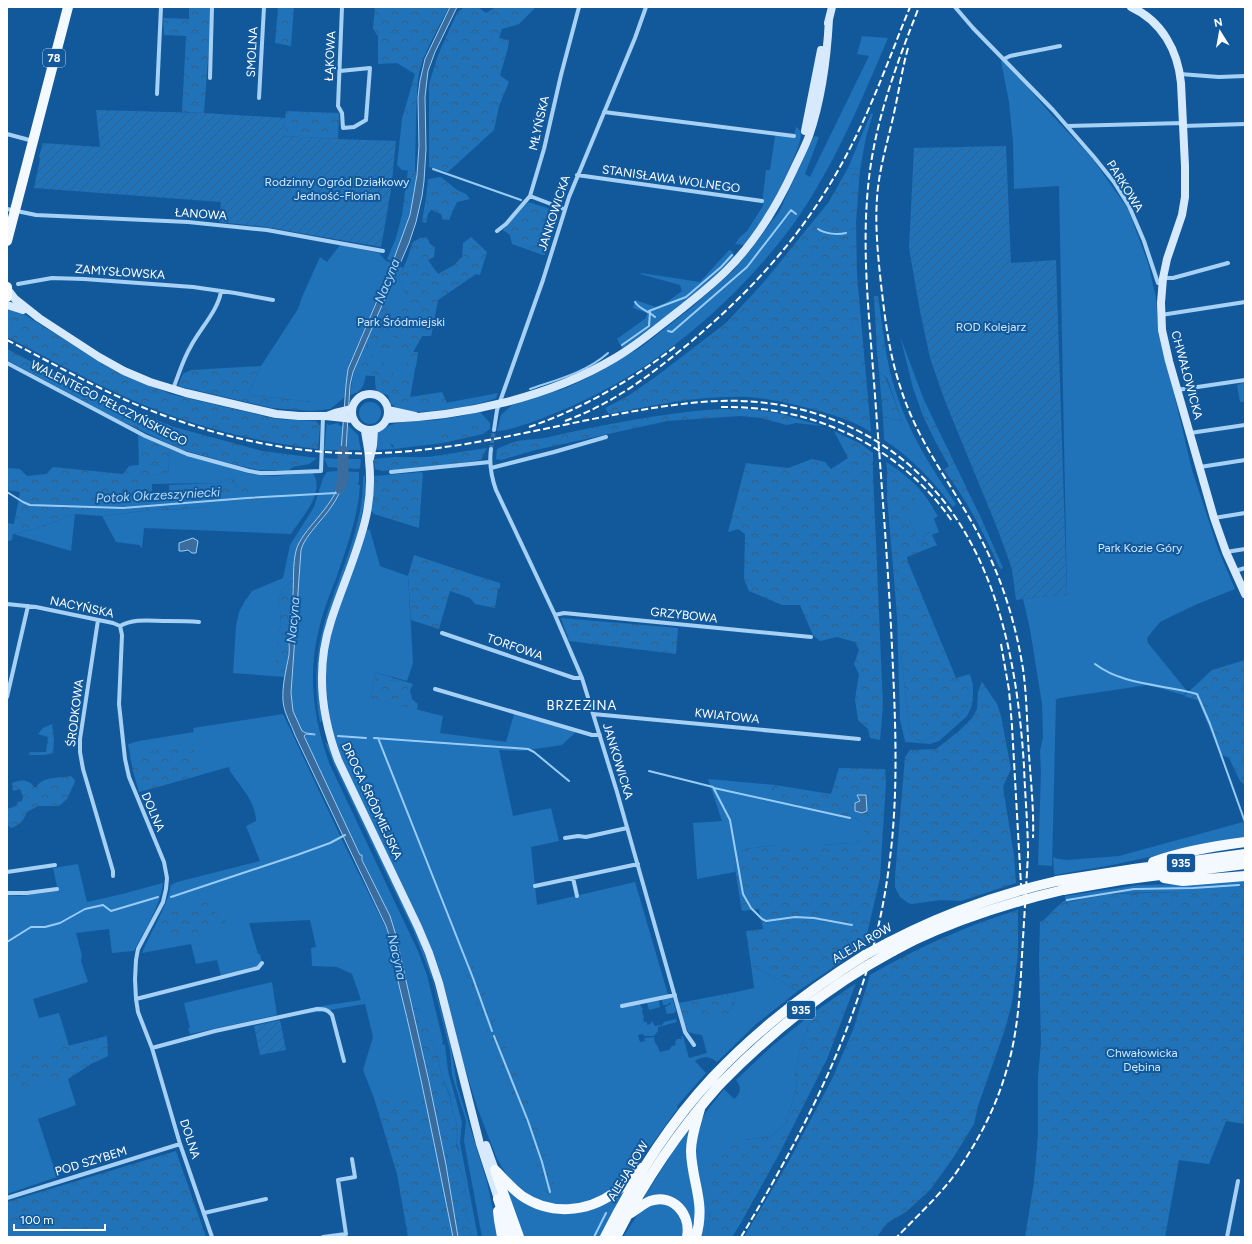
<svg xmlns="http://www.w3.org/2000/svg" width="1252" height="1244" font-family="Figtree,sans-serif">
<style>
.green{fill:#2072b9}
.forest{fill:url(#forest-crowns)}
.garden{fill:url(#garden-furrows)}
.water{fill:#3a6c9d;stroke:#98ccf7}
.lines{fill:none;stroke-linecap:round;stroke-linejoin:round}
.stream{stroke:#98ccf7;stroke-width:2}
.river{stroke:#3a6c9d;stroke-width:11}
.minor-tunnel{stroke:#3672ab;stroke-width:4;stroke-dasharray:4 2;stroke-linecap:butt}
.minor{stroke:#a6d0f4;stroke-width:4}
.secondary{stroke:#d7eafd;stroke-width:8}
.primary{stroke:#f4f9ff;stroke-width:10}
.rail{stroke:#fff;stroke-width:2;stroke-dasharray:7 3;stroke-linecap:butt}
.primary-bridge{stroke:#f4f9ff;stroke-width:10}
.labels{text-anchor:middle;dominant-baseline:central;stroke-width:4;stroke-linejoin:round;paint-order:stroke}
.shield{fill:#12599c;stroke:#b8cde1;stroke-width:1}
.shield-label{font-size:11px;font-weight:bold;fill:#fff}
.street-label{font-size:12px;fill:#fff;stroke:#12599c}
.park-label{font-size:12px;fill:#cfe8fe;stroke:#12599c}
.water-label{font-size:13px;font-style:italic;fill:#b3d9fb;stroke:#12599c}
.neighbourhood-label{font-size:13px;letter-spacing:1px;fill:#fff;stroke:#12599c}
</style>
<defs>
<pattern id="forest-crowns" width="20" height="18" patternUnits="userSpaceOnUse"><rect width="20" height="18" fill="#2072b9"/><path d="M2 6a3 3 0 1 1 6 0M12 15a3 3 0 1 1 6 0" fill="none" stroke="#385d7d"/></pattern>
<pattern id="garden-furrows" width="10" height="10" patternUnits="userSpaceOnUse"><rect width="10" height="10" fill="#2072b9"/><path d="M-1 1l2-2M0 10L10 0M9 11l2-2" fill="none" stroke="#385d7d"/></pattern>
</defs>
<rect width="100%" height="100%" fill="#12599c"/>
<!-- green -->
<path class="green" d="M862,36L888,38C862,99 835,164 797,219C741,297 662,366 574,405C559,412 511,432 497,431L501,415L512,405L566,388L585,379L640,348L691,308L733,271L748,253L779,212L814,136L819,137L805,174L810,177L869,56L857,54Z
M1001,61H1005L1049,112L1092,158L1128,209L1148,263L1156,298L1158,326L1192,470L1218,549L1235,589L1195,605L1160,622L1147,638L1148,643L1187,691L1184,695L1148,685L1060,698L1054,700H1056L1052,866L1038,865L1041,772L1040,751L1043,737L1042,704L1030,629L1023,599L1059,595L1067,596L1059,186L1014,189L1013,142L1009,102Z
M871,113L873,114L866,137L860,170L848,168Z
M402,119H416L415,171L402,170L397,165Z
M796,127C799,129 801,131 801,134C801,150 769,211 759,225C755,232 749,238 744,245L735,244L740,237L747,231L763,206V195L766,170H770L775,136H794Z
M402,215H410L393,262L387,259L396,238Z
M340,245L379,253L386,261L392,263L349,365L346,383L345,397L330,409L312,411V402L250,395L249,392L261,366L298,309L302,297L320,257L327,262Z
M729,250L732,251L735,257L694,296L625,347L622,348L617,339L646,318L647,313L633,308L635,300L656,307L667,302L682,291L680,285L640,274L641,273L700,282Z
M399,266L403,268L398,278L406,295L438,300L431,336H422L413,352H418L410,397L430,406L498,393L496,398C483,405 415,416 402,410C393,407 391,404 388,395L376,391L375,376L366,375C363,387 363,391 350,395L354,368Z
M900,336L924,400L923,416L913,388Z
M885,345C894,408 921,453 956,504L953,507C933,481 912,458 884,440L883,417L902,421L887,378L879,372L877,352L882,350Z
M1245,382V402H1240L1237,385Z
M359 413a11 11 0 1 1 22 0a11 11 0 1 1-22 0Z
M480,412L490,423V429L483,434L484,430L439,439L443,443L394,449L393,445L377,436L379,430C401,419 413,422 437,420C451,418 465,415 480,412Z
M327,423L329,425L338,423L340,426H343L341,450H324Z
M348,425L358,435L361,450H346Z
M170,449L250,474L274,476L313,473C326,493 301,518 291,534L144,528L142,548L139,545L116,542L102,516L151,510L189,509L258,500L237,487L234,478L216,483L152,484L151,476L168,472Z
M324,458L340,459V465H344L345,459H361L360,468L358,469L328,467Z
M886,462C900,470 919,486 928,500C932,505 934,511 938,516L934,519L939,532H929L925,535L922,543H919L909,519V515L896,473L887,469Z
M336,471L359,472V481L358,483V485H360C358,517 347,546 337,576C331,592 324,608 320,625C307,673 313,719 330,765L418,951L427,975L443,1041L442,1044L445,1045L448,1071L462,1122L460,1143L478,1237H472L470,1231V1223L465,1216L469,1206V1199L465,1192L466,1185L460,1168L459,1150L456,1143L458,1132L455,1117L452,1108L450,1095L442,1077L437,1053L422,1018V1013L418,1009L412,1008L398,944L390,916L323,778L304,735L306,734L315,735V734L306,733L302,731L293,711L291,693L301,550C304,538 314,529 322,519C331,508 343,493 345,478L341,474C340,490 325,510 315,522C309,530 302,536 298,545C294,555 295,568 294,579L283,589L278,600L280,610L281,626L279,632V642L276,648V667L284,677L233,673L236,626L239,612L245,601L252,591L283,578L290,545L314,507L323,478L327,472Z
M365,475C368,525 343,569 329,615C318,650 316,684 322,720L320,723C314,688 315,655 325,620C339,572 364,528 363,477Z
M75,514L71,551L13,534L41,527Z
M366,529L370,530L380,566L408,576L413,663L407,681L375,672L371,698L443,716L440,733L506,742L514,714L576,732L562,745L522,751L499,750L513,816L551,808L559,841L531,847L537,905L635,882L669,998L672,997L676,1011L674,1013L667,1014L665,1007L671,1004V1002L667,1005H663L662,1000H659L660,1007L649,1010L647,1003L640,1004L643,1010L642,1011L644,1018L643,1019L644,1022H647V1025L650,1024L652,1021L655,1026L662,1025L664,1022L676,1019L677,1022L658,1027V1031L654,1036H644L643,1034L638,1035L640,1042L645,1041L644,1038L654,1037L655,1043L657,1045L660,1052L669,1050L672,1046L676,1045L675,1042L677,1039H682L681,1037L683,1036L689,1058L707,1053L702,1035L695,1034L688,1032L685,1025C693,1023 694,1015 700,1014C706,1014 711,1018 716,1017C730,1016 736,1004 736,992L754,988L751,965L798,991L756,1024L717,1062C709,1056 703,1056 695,1061L706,1073L677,1106L678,1108L634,1169L619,1185L593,1202L561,1207L530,1197L508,1177L497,1159L477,1107L460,1052L445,992L341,759L330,722L325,677L329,642L334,622Z
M894,579L903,615L901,653L910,735L922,742L951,727L973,700L971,708L967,716L939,741L930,744L905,742V741L900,720L897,617Z
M283,714L344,844L386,928L409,1024L425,1098H374L363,1070L373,1037L365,1004L305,1014L315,1007L361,1000L352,974L337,967L312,966L311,948L316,947L310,920L249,923L258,954H260L262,963L258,968L221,976L217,960L196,964L191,944L142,953C151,930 166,910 171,885L177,882L260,861L246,826L256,821C256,802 240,786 230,771L229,767L139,792L133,771L128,744L139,741L194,732L193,728Z
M325,742L328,744L334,760L415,929L429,965L451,1047L457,1085L487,1182L499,1237H482L464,1141L466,1121L452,1075L450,1051L432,979L413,930L334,765Z
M708,779L775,785L772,790C788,796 803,805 819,809C829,813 869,815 865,832C863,838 860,841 855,843L821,845H779L745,849L734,863L735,872L697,879L693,823L722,821Z
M1243,822L1245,823V839L1186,849L1117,864L1055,875L1054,873L1053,857L1058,859L1067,860L1119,856Z
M78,864L87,902L122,894L163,883C160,907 145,929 134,951L112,953L109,929L76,933L82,956L81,961L88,982L33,999L39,1018L59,1013L69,1046L68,1079L76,1105L38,1119L57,1177L7,1194V895L19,896L58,891L53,868Z
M1245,879V886C1227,888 1208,891 1190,892C1146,894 1099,888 1058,906L1065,900V896L1138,885L1186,884Z
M272,982L277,1015L190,1034L188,1028H190L184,1003Z
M814,1012L804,1035L795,1071L797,1087L786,1123L772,1136L744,1140L710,1196V1211L707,1237H699L696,1141L701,1121L706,1112L724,1089L734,1099C741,1094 742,1087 736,1080L771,1047Z
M690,1127L696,1206L692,1237L684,1208L643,1200V1199L672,1153Z
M505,1184L557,1212L626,1188L600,1237H522Z
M661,1203L672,1207L682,1218L684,1237H623L638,1214L647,1207Z"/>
<!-- forest -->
<path class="forest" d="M189,7H210L209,45L204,113L182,112L186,36L164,35L163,18L189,19Z
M278,7H294L291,46L275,43Z
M375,7H449C439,27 426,48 420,69C416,85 417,103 416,119H402L415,74L397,63L378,64V36L373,29Z
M464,7H478L486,13L496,7H536L519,24L502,29L499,38L509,40L508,48L500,75L509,82L499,106L494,130L448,172L429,167V84L438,55L457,13Z
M286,111L339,113L338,139L283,136Z
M848,168L860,170L856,222L857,275L871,432C857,423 840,417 823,412C799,405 774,399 748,397C701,395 655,405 609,414L605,408L628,396L654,378L726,323L763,283L828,203Z
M408,170L415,171L417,175L410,215H402Z
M441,177L457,190L466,194L470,199L457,202L449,220H443L441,214L431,210L428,214L426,223L422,222C424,208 427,194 428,179Z
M528,202L557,211L545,255H543L512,244L510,235L503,230Z
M427,237L430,244L435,247L434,257L428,260L438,274L454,265L462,257L463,243L471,237L487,252L480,275L476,274L438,300L431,336H422L413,352H418L416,367L406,366L407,354L395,341L390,330L385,339L392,349L388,353L382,350L378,344L369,348L370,354C373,356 378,357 381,360C388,366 392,373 399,378L414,374L410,397L442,392L447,403C430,406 408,412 391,404L388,395L376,391L375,376L359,375L354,368L383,301L388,304L402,302L412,297L406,295L398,278L406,262L413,242L420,238Z
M874,296H878L885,345L882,350L877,352Z
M7,309L22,313L108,367L170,394L276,419L316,421L320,426L318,449C276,444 235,436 194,423C128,403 68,368 7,337Z
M7,349L47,370L120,405L174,427L262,451L317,458L309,464L293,467L288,471L259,470L236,465L180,449L113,417L7,360Z
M261,366L249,392L250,395L312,402V411L272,408L178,386L183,374L191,370Z
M879,372L886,378L902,421L883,417Z
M924,400L981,518L1003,568L1000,569C984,533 968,502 944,470L949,466L935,441L923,416Z
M720,409H748L777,413L823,426L796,423L787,425L761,418L740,416L667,421L536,450L501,460L496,459L497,449C501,447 506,445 511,443C521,439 533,440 544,438C602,425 660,413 720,409Z
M473,426L481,427L484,430L483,434L443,443L439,439L438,434Z
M834,431L861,444L873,453V473L883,706L880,740L870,738L868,729L858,720L855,699L859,674L854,664L859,650L855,642L837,637L820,641L813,635L800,605H782L749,591L744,579L745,534L738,529L728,532L746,463L788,468L812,459L825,462L831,469L848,458Z
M138,435L170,449L168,472L152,476V499L169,498V485L216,483L234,478L237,487L263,486L258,501L189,509L151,510L102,516L75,514L41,527L13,534L12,540L7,541V523L14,524L20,492L7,490V468L20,469L27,476L46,474L53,467L123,474L129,466L139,465Z
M377,436L388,441L394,449L375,450Z
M487,448L481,460L444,465L383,471L375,469L374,459L395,457H428Z
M887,469L896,473L915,491L913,511L909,515V519L919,543H922L925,535L930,532H939L932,535L937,545L907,557L908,562L956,678L970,674L973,685V700L951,727L922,742L910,735L901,653V621L903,615L897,608L894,579L887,497Z
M423,472L419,528L374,514L371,510L374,476Z
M414,555L474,575L500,583V588L498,589L495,608L475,604L470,598L450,591L439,629L411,620L408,576Z
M294,579L288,632L289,655L287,661L286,677H284L276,668V648L279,642V632L281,626L280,610L278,600L283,589Z
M561,618L678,628L676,654L569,641Z
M1245,660V785L1240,781L1229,758L1220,754L1198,700L1184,696L1212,670Z
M375,672L413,684L410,690L412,699L418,704L417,710L371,698Z
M982,682L997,704L1001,716L1011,769L1003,787L1014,855L1016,883L961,901L941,900L912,904L908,903L900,897L895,887V876L905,757L910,750L936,749L959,731L972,718L977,709L978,692Z
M52,724L54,740L53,753L44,755H29L30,752H46L48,737L38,734L43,728Z
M184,744L193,748L198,757L200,775L139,792L130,756Z
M839,768L885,769L886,783L880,878L864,947L798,991L751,965L746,931L763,929L759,909L742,911L734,863V856L737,852L745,849L779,845H821L854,843C862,840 864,836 865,828C862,821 858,819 851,817L779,802C772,798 772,792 775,785L831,794Z
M71,776L74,779L75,782L67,799L59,806H38L27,812C23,821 20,825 11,828L8,825L7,809L16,806L18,802L22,801L23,797L20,789L13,791L12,783C22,779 29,779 35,788C45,775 56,779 71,776Z
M1245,886V1124L1226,1121L1209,1164L1179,1160L1165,1237H1025L1034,1182L1038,1135V1076L1041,1043L1039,960L1040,922C1049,918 1053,908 1061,904L1082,899L1110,894L1190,892Z
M201,896L206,902H210C209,912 219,914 227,918L226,922L218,928L203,929L196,933H186L179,936L160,938L155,934L163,918V911L165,907L187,906Z
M1018,910V954L1012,1003L1005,1029L978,1106L974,1124L953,1158L930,1190L906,1212L887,1223L877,1237H744L788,1163L832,1079L853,1030L870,975C917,948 965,926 1018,910Z
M472,959L541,1135L554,1183V1194L550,1195L545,1191L520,1111L509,1089L462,963Z
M856,983L827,1059L777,1158L739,1226L732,1237H707L710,1211L707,1160L744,1140L772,1136L786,1123L797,1087L795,1071L804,1035L814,1012Z
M736,992C736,1005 729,1017 714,1018C709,1018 704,1014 699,1015C693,1018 692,1023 685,1025L679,1003Z
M412,1008L420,1010L422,1013L423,1018L428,1025V1031L437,1053L442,1077L450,1097L451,1104L455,1117L458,1132L456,1141V1145L460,1154V1168L466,1185L465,1192L469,1199V1206L465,1216L470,1223V1231L472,1237H458L446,1165L429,1082Z
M107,1036L108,1056L91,1064L68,1079L48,1082L7,1091V1065H10L16,1059Z
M374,1098H425L436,1146L453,1237H408L397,1174Z
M176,1151L206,1237H7V1202Z"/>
<!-- garden -->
<path class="garden" d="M96,110L204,113L285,118L284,136L338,139L396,141L391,190L381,247L266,227L219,222L221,202L34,188L40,159L39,156L43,143L100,147Z
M1006,146L1011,263L1056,260L1067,596H1063L1059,595L1016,600L1012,569L998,530L945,401L930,358L920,311L909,248L914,148Z
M280,1020L286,1050L260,1055L254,1026Z"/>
<!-- water -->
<path class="water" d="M450,7H457L435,52L428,71L425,97L426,149L424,181L422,196L416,222L409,243L353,372L350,385L345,465H340L346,385L348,369L388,275L410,215L417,175L419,146L418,97L420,81L425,59Z
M340,474H345C344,490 331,509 320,521C313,530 304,539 301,550L291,693L293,711L302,731L306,733L315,734V735L306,734L304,736L360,855H362V860L390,916L395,932L429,1082L446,1165L458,1237H453C436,1153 420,1069 399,985C394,966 393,945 386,926L295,735C291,724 284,713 283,701C282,686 286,670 289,655C290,647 288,639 289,631C290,619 292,607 293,594C294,580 292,555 299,543C311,521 340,500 340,474Z
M193,538L198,541L196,553H192L188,550L183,551H179V543Z
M857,795H866L867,811L862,813L855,811V803L860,801Z"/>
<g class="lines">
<!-- stream -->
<path class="stream" d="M433,169L521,200
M818,229C825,234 838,235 846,233
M635,302C640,310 648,310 655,317
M649,311L686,297L721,267L732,255
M668,331L672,332L747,267L791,210L796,214
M622,345L649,326L650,312
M530,389C556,380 587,372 608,353
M7,492L23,502L30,505L123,508L247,498L336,493
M1095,664C1124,686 1163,684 1197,694L1210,724L1245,822
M338,736L366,738
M374,738L528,749L534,752L569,781
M378,738L473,978L492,1031
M649,771L713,787L730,820L743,894L751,908L762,919L766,921L795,917L814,918L852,925
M714,788L850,818
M171,897L297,855L330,843L345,835
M1067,900L1134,889L1193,888L1239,885
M7,942L31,927H45L60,923L85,909L103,905L111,911L158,897
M494,1036L528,1121L542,1162L550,1192
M594,1237L606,1213"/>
<!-- river -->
<path class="river" d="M340,488L343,479V451"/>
<!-- minor-tunnel -->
<path class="minor-tunnel" d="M491,449L494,430"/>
<!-- minor -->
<path class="minor" d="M955,7L973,28L1053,110L1094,157L1114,182L1129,206L1144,241L1158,283L1162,284
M1004,59L1010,56L1060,46
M340,71L370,68L366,120L354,127L343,128L342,113L338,106L342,7
M1180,74L1219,77L1245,76
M210,78L212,7
M157,94L161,7
M259,98L264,7
M604,112L794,136
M1068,126L1183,123
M1183,126L1245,124
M7,134L33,141
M577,175L762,201
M530,196L564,209
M7,209L36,215L188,222L267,230L383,251
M497,231L506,224L530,196L544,149L561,75L579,7
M1163,278H1173L1228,263
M18,284L52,278L84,279L193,287L235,293L273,300
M1161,315L1245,302
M7,363L145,436L187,454L249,471L260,473H274L321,471L323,417
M173,389C179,374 183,359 191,346C200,329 219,309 221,291
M1177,390L1245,380
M494,430L497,410L543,280L569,197L635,38L646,7
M1190,433L1245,425
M491,449C489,463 491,476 496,490L555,615L582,678L617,792L685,1032L694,1045
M1200,467L1245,460
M491,468L554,452L606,437
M391,472L490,462
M1214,518L1245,513
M1226,552L1245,549
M1235,571L1245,568
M7,604L36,607L113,623L120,626
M555,615L564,613L811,637
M98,620L80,739V752L83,769L113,871V876
M120,626L122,635L119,704L125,759L129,777L164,862L167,878L166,889L163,902L138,949L136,960L135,979L136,999L138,1012L152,1048L180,1144L212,1237
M120,626C134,618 151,621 167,621C178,621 188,621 199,622
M442,633L574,678H582
M435,689L592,735H600
M7,697L28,606
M593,714L859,739
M565,838L578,836L586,837L627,828
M7,872L55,865
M573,878L577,896
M535,886L638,864
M7,893H27L57,889
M136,999L258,968L262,963
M622,1006L675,995
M152,1048L215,1031L317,1009C324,1009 327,1009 332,1015L344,1061
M7,1198L180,1144
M204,1213L266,1199
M323,1237L346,1234L338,1180L355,1177L352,1159
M1227,1237L1238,1181"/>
<!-- secondary -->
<path class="secondary" d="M1131,7C1162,21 1178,51 1181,83L1185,166V197L1182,215L1167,259L1163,278L1161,303L1162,330L1169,361L1214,518L1226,552L1245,594
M828,23L832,7
M805,131L821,50
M8,290L15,299L39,318L99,357L124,371L150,382L186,393L276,414L299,416H326L353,419
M7,305L23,310
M352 412a18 18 0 1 1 36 0a18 18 0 1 1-36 0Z
M388,410L415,416
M327,416L335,413L352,409
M387,419C464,416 548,398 615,358C638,345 658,327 679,311C695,298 712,285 727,270C756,241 777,206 794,169C799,158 805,147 809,136C822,98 827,58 829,19
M365,430C366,440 369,450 369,460C371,479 370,499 366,517C358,553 342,586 331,621C316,667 321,715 338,760L418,927L429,953L439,983L480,1144L498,1199
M370,458L373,445L374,430
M486,1145L495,1170"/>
<!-- primary -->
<path class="primary" d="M7,241L68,7
M7,287V297
M1153,862C1183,851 1214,846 1245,842
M1164,878L1183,881L1245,876
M1057,881L1134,869L1245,854
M1063,890L1121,880L1245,864
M893,951L912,941
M495,1170C504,1179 512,1189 522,1196C550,1215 586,1213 614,1193C624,1186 632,1176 640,1168
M496,1173L519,1237
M498,1199L511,1237
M498,1211L499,1220L502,1237
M629,1214C636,1210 643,1204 650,1201C674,1193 691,1215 687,1237
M605,1237C634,1180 668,1125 712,1078C757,1030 809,990 865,955
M616,1237C644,1182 678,1131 720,1084
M696,1237C706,1202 692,1184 691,1151C691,1137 696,1123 700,1109"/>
<!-- rail -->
<path class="rail" d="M908,48C902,69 899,91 894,113C888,141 879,168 877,198C875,227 878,256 881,284C885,319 889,353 900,386C918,445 956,489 983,543C1003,582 1016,625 1023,669C1027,697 1027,727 1029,755C1031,783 1034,811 1033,838
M7,340C52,363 96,388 142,407C206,433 273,450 342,453C464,458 581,413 701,402C759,397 815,407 866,435C987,502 1016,640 1024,766C1025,796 1028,826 1028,855C1026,889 1024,922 1022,955C1020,994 1018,1034 1006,1072C995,1110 976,1145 953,1177C936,1199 916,1217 897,1237
M721,407C812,405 900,446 952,521
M565,421C612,404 648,377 687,345C754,289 806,232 847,154C872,107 890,56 910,7
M529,427C582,409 630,381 675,347
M1001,644L1009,690L1012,726L1021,885
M741,1237C810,1122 872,1001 889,866C898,801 896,735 893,669C889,573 881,478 874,382C869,314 861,246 869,178C876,118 897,63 919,7"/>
<!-- primary-bridge -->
<path class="primary-bridge" d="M912,941C961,918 1011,902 1063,890
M865,955C928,920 987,897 1057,881
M720,1084C772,1031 828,986 893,951"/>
</g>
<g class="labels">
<!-- shield labels -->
<g class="shield">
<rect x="43" y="49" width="22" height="18" rx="3"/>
<rect x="1167" y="854" width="28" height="18" rx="3"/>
<rect x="787" y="1001" width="28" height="18" rx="3"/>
</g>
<g class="shield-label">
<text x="54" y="58">78</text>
<text x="1181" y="863">935</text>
<text x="801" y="1010">935</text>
</g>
<!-- street labels -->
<g class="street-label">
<text transform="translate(252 52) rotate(-87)">SMOLNA</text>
<text transform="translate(330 56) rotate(-87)">ŁĄKOWA</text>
<text transform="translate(539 123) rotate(-77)">MŁYŃSKA</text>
<text transform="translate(671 179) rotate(8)">STANISŁAWA WOLNEGO</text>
<text transform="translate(1125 186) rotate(58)">PARKOWA</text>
<text transform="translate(554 213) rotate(-72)">JANKOWICKA</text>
<text transform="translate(201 214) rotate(4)">ŁANOWA</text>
<text transform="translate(120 272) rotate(4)">ZAMYSŁOWSKA</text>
<text transform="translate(1187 375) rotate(75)">CHWAŁOWICKA</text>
<text transform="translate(109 403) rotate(27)">WALENTEGO PEŁCZYŃSKIEGO</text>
<text transform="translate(82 607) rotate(12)">NACYŃSKA</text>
<text transform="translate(684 615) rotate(6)">GRZYBOWA</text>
<text transform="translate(515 647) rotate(19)">TORFOWA</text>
<text transform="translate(75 713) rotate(-83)">ŚRODKOWA</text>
<text transform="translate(727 716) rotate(6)">KWIATOWA</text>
<text transform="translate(618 761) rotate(73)">JANKOWICKA</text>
<text transform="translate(372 801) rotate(65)">DROGA ŚRÓDMIEJSKA</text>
<text transform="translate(153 812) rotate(67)">DOLNA</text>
<text transform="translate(862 943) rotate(-30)">ALEJA ROW</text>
<text transform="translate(190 1139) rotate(72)">DOLNA</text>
<text transform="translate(91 1161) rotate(-17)">POD SZYBEM</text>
<text transform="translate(628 1171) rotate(-59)">ALEJA ROW</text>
</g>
<!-- park labels -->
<g class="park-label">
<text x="337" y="182">Rodzinny Ogród Działkowy<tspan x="337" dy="14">Jedność-Florian</tspan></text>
<text x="401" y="322">Park Śródmiejski</text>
<text x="991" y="327">ROD Kolejarz</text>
<text x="1140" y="548">Park Kozie Góry</text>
<text x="1142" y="1053">Chwałowicka<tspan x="1142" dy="14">Dębina</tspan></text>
</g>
<!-- water labels -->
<g class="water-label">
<text transform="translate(387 281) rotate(-68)">Nacyna</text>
<text transform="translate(158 495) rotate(-3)">Potok Okrzeszyniecki</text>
<text transform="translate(293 620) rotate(-85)">Nacyna</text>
<text transform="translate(397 957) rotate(77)">Nacyna</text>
</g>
<!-- neighbourhood labels -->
<g class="neighbourhood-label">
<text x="582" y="705">BRZEZINA</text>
</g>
</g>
<!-- border -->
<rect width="1252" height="1244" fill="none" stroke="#ffffff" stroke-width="16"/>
<!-- north arrow -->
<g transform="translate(1220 32) rotate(349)" stroke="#12599c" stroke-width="3" paint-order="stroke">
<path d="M0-3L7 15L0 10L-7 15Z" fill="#ffffff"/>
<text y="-6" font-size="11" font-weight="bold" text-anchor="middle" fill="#ffffff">N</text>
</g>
<!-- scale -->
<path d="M14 1224v6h91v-6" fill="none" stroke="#ffffff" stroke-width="2"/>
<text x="20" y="1224" font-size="12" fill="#ffffff" stroke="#12599c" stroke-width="3" paint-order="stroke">100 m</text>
</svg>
